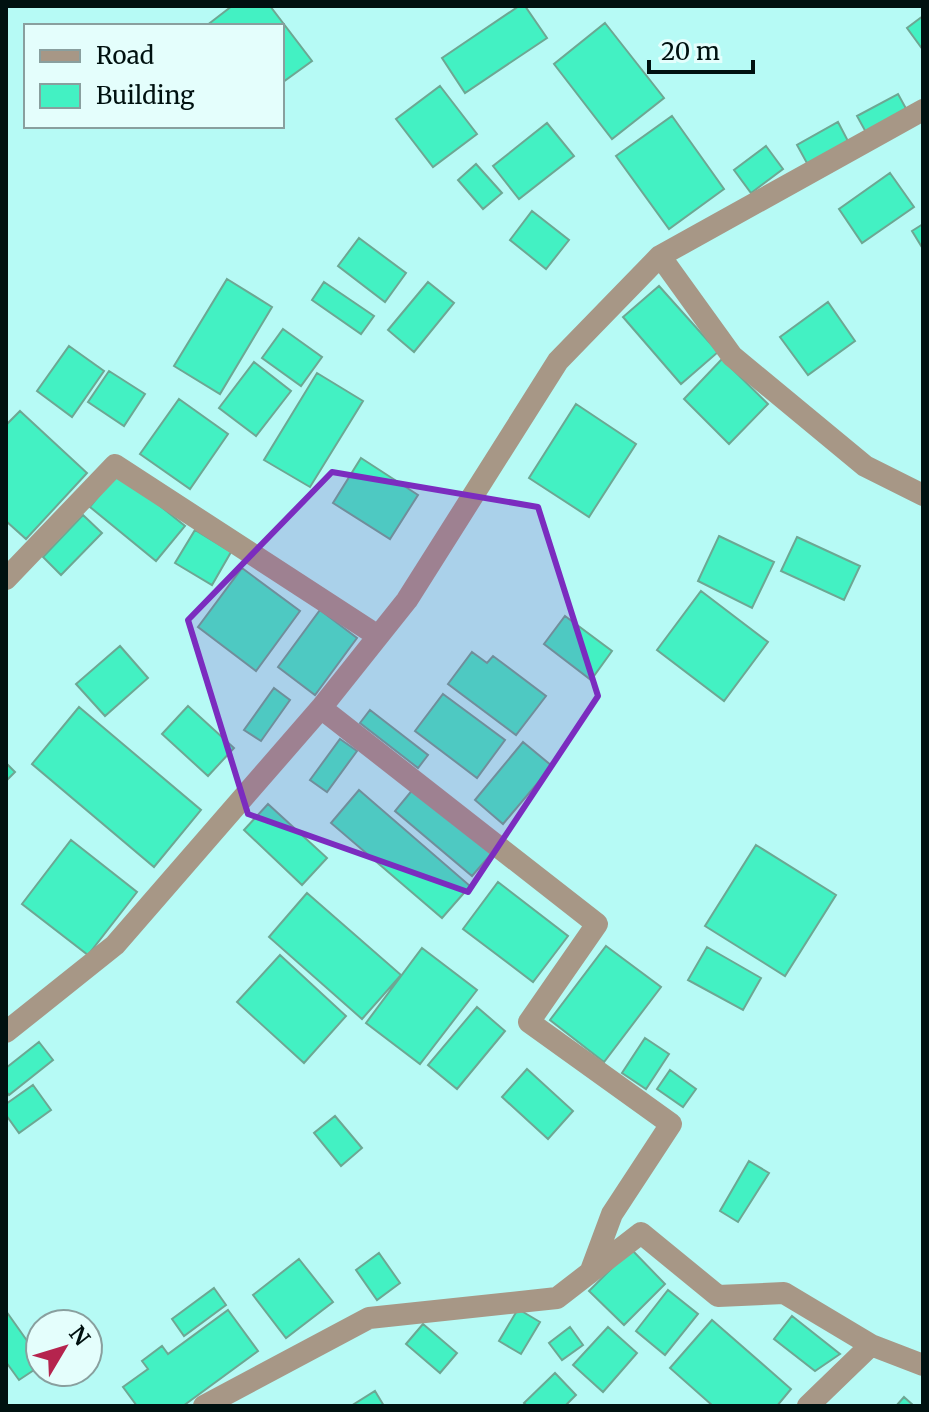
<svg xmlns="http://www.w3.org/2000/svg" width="929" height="1412" font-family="Merriweather,serif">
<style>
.building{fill:#43f1c3;stroke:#6da793;stroke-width:2}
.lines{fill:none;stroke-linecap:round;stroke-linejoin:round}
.minor{stroke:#a79786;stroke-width:22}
.marked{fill:#7b2cbf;fill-opacity:0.2;stroke:#7b2cbf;stroke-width:6;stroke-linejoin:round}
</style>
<rect width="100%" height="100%" fill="#b6faf5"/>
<!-- building -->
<path class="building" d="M232,6H270L312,61L283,82L282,26H206Z
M519,6H525L547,38L465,93L442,58Z
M923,16V50L907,28Z
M605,23L664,98L612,139L554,64Z
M440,86L477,134L433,167L396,119Z
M898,94L909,114L868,136L857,116Z
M672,116L724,189L669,229L616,156Z
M838,122L849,143L808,165L797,145Z
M547,123L574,156L519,199L493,166Z
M766,146L783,169L751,193L734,170Z
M476,164L502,193L483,209L458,180Z
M890,173L914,207L862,243L839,209Z
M532,211L569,240L546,269L510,240Z
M923,224V249L912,231Z
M359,238L406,273L385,302L338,266Z
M227,279L272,307L220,394L174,366Z
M324,282L374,316L361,334L312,300Z
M428,282L454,303L414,352L388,330Z
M659,286L718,352L681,384L623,317Z
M828,302L855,341L808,375L780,337Z
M283,329L322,357L301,386L262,358Z
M69,346L104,371L72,417L37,391Z
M722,359L768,404L729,444L684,399Z
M254,362L291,391L256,436L219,408Z
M109,371L145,394L124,426L88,402Z
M317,373L363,401L310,487L264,460Z
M179,399L228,434L190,489L140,454Z
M576,404L636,444L589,517L529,478Z
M20,411L87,473L26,539L6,521V425Z
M361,458L418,495L390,539L333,503Z
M118,472L185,526L156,561L90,507Z
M83,515L102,533L61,575L43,557Z
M195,530L231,552L212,585L175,563Z
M719,536L774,562L752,608L698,581Z
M797,537L860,566L844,600L781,571Z
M242,568L300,611L256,671L198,627Z
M701,591L768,642L724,701L657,650Z
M320,610L357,638L315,695L278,667Z
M565,616L612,651L591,680L544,644Z
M120,646L148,678L105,716L76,684Z
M472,652L487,663L493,656L546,696L516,735L448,684Z
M274,688L290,700L261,741L244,730Z
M443,694L505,740L477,778L415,731Z
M188,706L234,748L208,776L162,734Z
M79,707L201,810L154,867L32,764Z
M370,710L428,755L418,768L360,723Z
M340,739L357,751L327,792L310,780Z
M523,742L552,766L503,824L475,800Z
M6,763L15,772L6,781Z
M414,788L492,853L472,876L395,811Z
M359,790L470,886L442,918L331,823Z
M268,804L327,858L302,885L244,830Z
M71,840L137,892L88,955L22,904Z
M756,845L836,895L785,976L705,926Z
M498,882L568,936L533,982L463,929Z
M307,893L401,975L362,1019L269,937Z
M606,946L661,987L604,1062L550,1020Z
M707,947L761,978L743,1010L688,980Z
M422,948L477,990L420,1064L366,1023Z
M280,955L346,1016L304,1063L237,1002Z
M477,1007L505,1031L457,1089L428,1065Z
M645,1038L669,1054L646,1089L622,1073Z
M39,1042L53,1060L9,1095L6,1091V1068Z
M527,1069L573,1111L548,1139L502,1097Z
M670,1070L696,1089L683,1107L657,1089Z
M33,1085L51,1110L19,1133L6,1115V1104Z
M335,1116L362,1148L341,1166L314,1133Z
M749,1161L769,1173L738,1222L720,1211Z
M631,1249L665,1284L624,1325L589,1291Z
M379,1253L400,1283L377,1300L356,1270Z
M299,1259L333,1302L286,1338L253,1295Z
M214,1288L226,1305L184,1336L172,1319Z
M668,1290L698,1314L665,1355L636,1331Z
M518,1309L540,1322L521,1354L499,1341Z
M228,1310L258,1351L183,1406H137L123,1387L148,1369L142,1361L162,1346L168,1354Z
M6,1311L40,1359V1366L19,1380L6,1362Z
M792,1316L840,1354L815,1371L774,1339Z
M712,1320L791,1389L777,1406H713L670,1368Z
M423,1324L457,1353L440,1373L406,1344Z
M570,1327L583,1345L562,1360L549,1343Z
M608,1327L637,1353L603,1392L573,1365Z
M555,1373L576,1395L565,1406H527L524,1403Z
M375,1391L384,1406H351Z
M904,1397L914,1406H896Z"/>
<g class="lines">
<!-- minor -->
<path class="minor" d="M660,256L732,356L865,466L923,495
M6,579L115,465L378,636
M321,708L597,924L529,1022L671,1124L612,1214L590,1273
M6,1032L115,945L321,708L407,600L558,361L660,256L923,110
M204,1406L369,1318L557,1298L641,1233L718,1296L784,1293L871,1345L923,1365
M808,1406L871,1345"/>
</g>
<!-- marked area -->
<path class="marked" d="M332,472L538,507L598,696L468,892L248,814L188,620Z"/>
<!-- border -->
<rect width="929" height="1412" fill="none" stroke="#001110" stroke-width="16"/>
<!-- legend -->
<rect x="24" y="24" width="260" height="104" fill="#e4fefc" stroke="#899f9e" stroke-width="2"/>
<rect x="40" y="50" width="40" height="12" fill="#a79786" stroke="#899f9e" stroke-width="2"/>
<text x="96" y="64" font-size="24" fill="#001110">Road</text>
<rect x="40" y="84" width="40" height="24" fill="#43f1c3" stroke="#899f9e" stroke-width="2"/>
<text x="96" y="104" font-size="24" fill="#001110">Building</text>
<!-- north arrow -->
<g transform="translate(64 1348) rotate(52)"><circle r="38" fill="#e4fefc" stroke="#899f9e" stroke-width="2"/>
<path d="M0-6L14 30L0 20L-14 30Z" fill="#b5244e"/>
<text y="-12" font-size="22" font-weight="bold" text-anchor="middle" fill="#001110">N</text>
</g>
<!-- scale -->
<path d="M649 60v12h104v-12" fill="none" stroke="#001110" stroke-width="4"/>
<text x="661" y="60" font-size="24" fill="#001110" stroke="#e4fefc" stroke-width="6" paint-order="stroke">20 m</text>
</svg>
